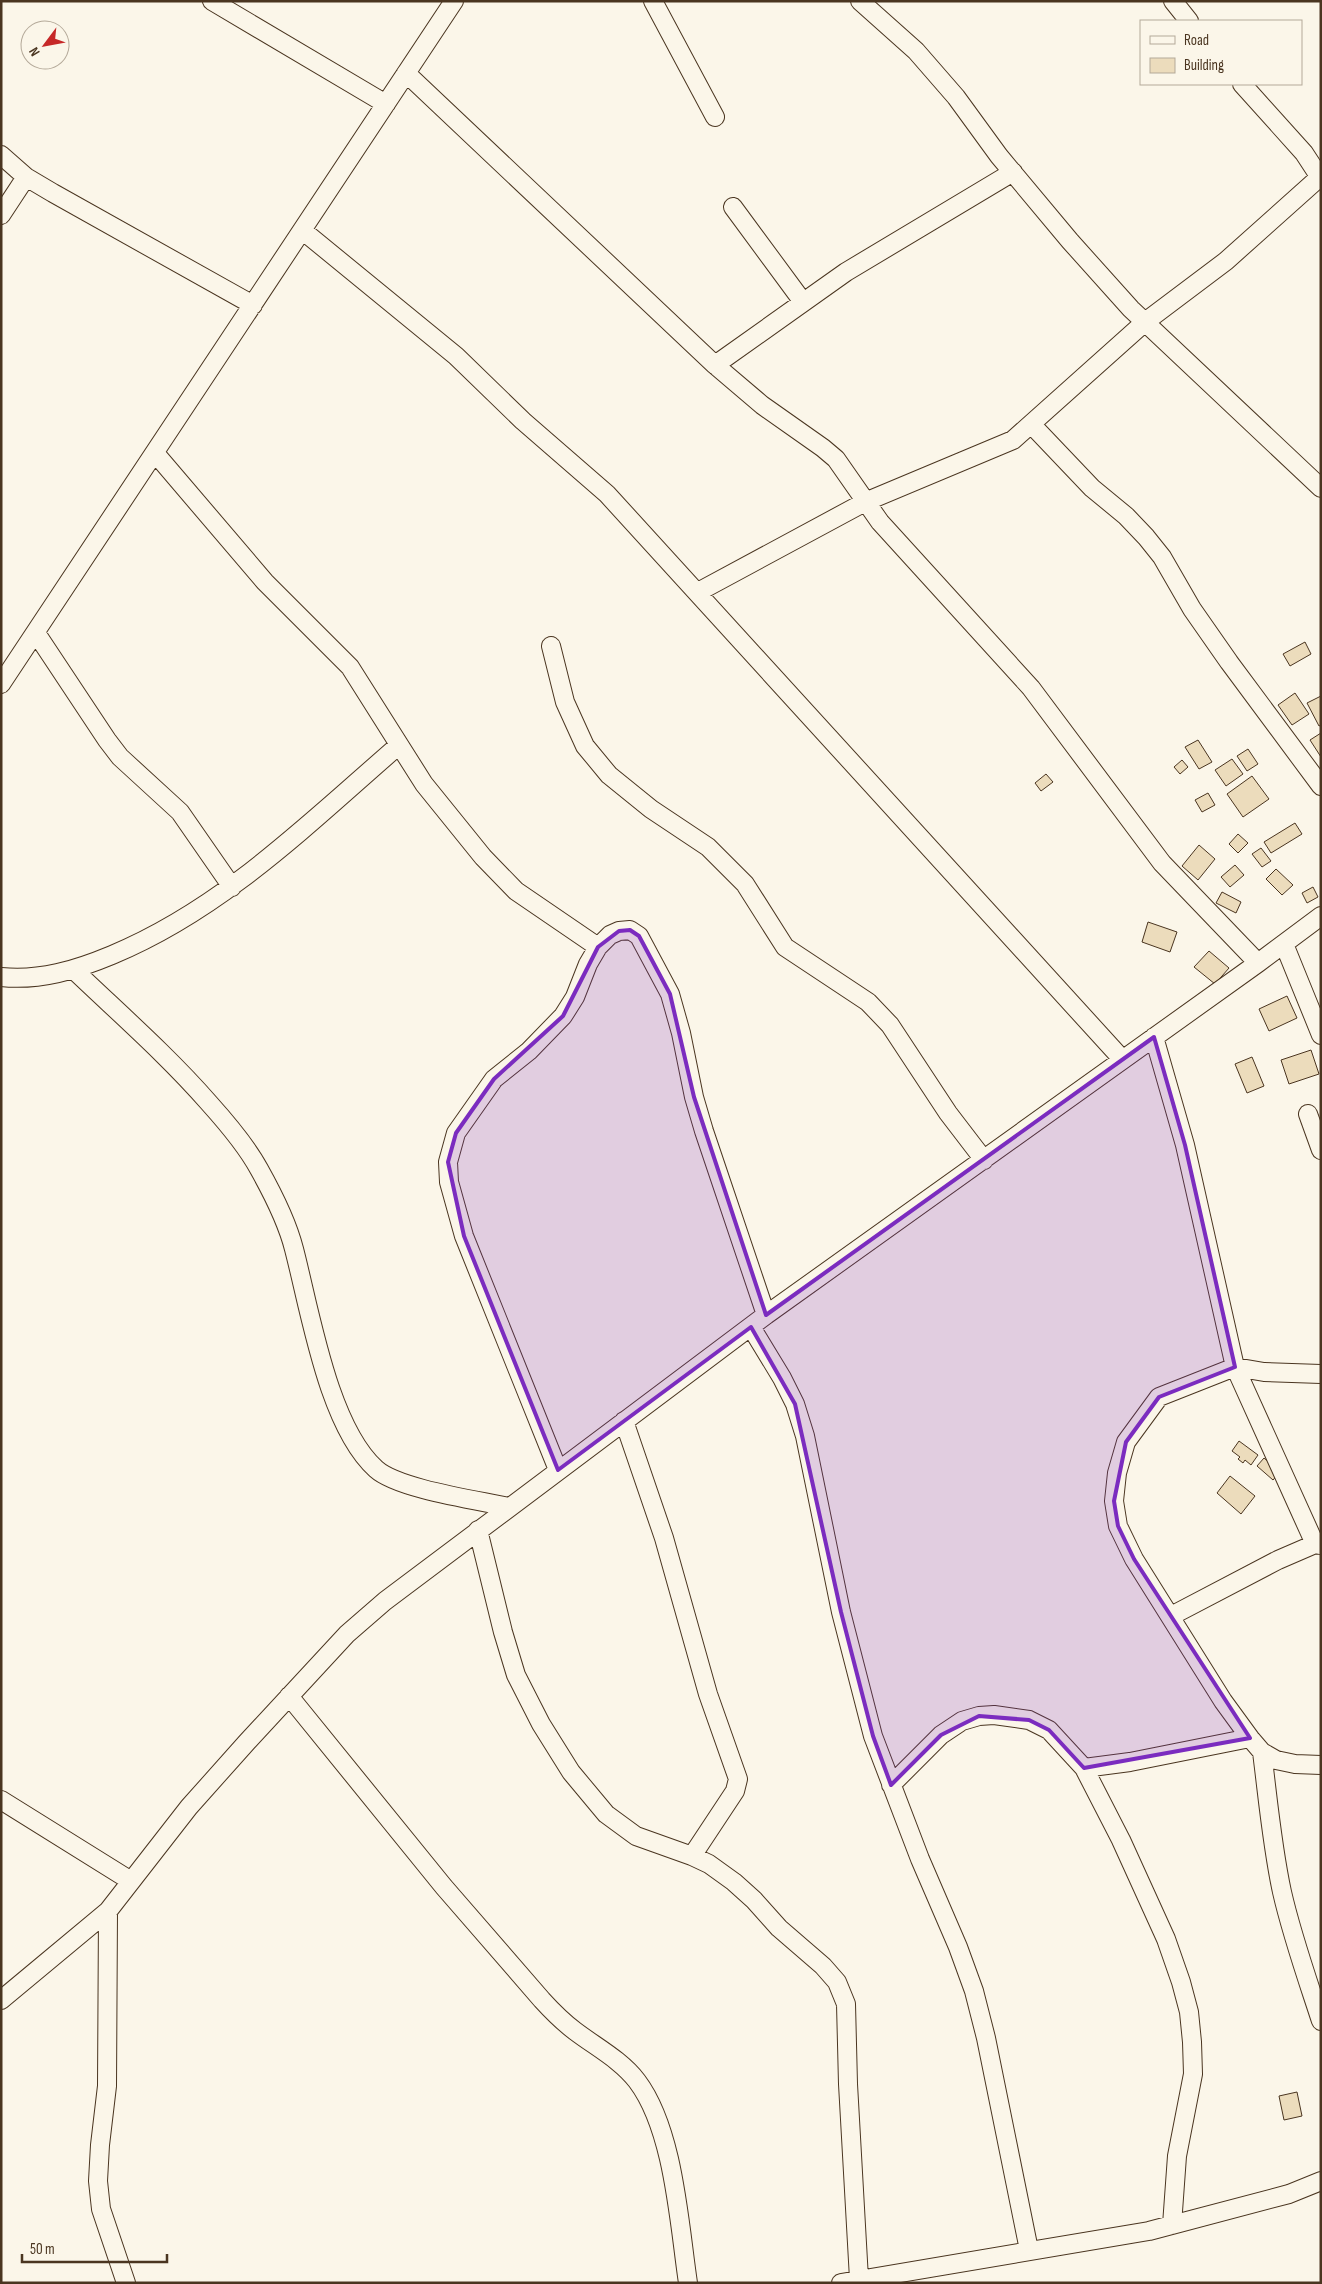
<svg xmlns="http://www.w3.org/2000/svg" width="1322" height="2284" font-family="'Sofia Sans Condensed',sans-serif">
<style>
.building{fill:#ecdcbc;stroke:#4a3520}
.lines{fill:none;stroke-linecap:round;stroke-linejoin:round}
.street-casing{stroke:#4a3520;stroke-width:20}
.street{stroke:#fbf6e9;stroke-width:18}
.marked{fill:#7b2cbf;fill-opacity:0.2;stroke:#7b2cbf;stroke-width:4;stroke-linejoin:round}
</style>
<rect width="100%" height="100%" fill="#fbf6e9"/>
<!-- building -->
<path class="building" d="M1305,642L1311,654L1290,666L1283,654Z
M1295,693L1309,714L1292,725L1278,705Z
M1321,696V725L1319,726L1307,703Z
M1321,733V757L1310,740Z
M1198,740L1212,762L1199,769L1185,747Z
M1248,749L1258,764L1247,771L1237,756Z
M1232,759L1243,774L1226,786L1215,770Z
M1182,760L1188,767L1180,774L1174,767Z
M1046,774L1053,782L1041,791L1035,783Z
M1252,776L1269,799L1243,817L1227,794Z
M1208,793L1215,805L1202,812L1195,800Z
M1295,823L1302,834L1271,853L1264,842Z
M1238,834L1248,843L1238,853L1229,844Z
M1199,845L1215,859L1198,880L1182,866Z
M1261,848L1271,861L1262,867L1252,854Z
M1235,865L1244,875L1230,887L1221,877Z
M1276,869L1293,885L1282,895L1266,879Z
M1313,887L1318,897L1307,903L1302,893Z
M1222,892L1241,902L1236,913L1216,903Z
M1148,922L1177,932L1170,952L1142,942Z
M1209,951L1229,968L1215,984L1194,967Z
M1287,996L1297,1018L1269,1031L1259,1009Z
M1311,1050L1319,1074L1289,1084L1281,1060Z
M1252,1057L1264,1086L1247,1093L1235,1064Z
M1239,1441L1258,1455L1251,1465L1245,1460L1243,1463L1238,1459L1240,1457L1232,1451Z
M1264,1458L1280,1472L1273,1480L1257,1466Z
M1230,1476L1255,1496L1241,1514L1217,1493Z
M1297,2092L1302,2116L1284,2120L1279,2096Z"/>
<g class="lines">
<defs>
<path id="street" d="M212,1L386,104
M653,1L715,117
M860,1L916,51L956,97L999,156L1070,241L1131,309L1321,488
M1173,1L1189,21
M406,73L715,365L762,405L823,448L836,459L880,522L1031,688L1162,863L1258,963
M1242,84L1304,153L1321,179
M1,155L26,177L53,193L253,305
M733,207L803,302
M1,215L26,177
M302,230L456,356L523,421L607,494L1122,1059
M715,365L846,272L1013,172
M1032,425L1092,488L1126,516L1146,537L1162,557L1192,609L1229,662L1321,786
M155,453L265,582L350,667L424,784L483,857L516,891L598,947
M698,592L865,502L1013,440L1145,322L1226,261L1321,176
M36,633L107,740L120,757L180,812L232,887
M551,646L565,702L585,746L609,775L651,809L708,847L745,884L785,947L868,1002L890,1025L948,1113L984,1160
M1,684L454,1
M1284,944L1321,1035
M75,971C120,1014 168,1056 209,1103C227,1123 246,1145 259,1169C273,1194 287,1221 294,1249C310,1310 328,1426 376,1469C398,1489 477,1500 509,1507
M1,977C40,981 76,970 112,955C223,909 309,823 399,745
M1154,1037L1185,1145L1235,1367L1315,1544
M1308,1114L1321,1150
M751,1327L782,1378L795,1404L805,1436L841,1612L873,1736L920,1859L958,1947L974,1991L986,2038L1029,2250
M1321,1374L1264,1372L1235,1367L1159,1397L1126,1442L1117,1473L1114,1501L1118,1526L1134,1559L1223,1701L1250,1738L1262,1752L1276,1760L1295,1764L1321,1765
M624,1421L664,1538L708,1694L738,1779L735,1791L692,1856
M558,1470L464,1236L449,1182L448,1162L456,1133L494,1079L529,1051L563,1016L575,997L588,964L598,947L610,935L619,931L630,930L639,936L670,994L681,1033L694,1097L704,1131L766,1315
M478,1530L503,1632L516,1675L541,1724L571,1772L606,1814L636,1836L692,1856L709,1864L734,1882L754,1900L779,1928L823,1966L837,1982L846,2004L848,2084L859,2279
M1171,1616L1278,1560L1315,1544L1321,1545
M289,1696L444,1887L542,2000C552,2011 563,2022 575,2031C596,2047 621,2060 637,2081C674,2130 679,2223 688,2283
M1262,1752C1268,1799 1272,1846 1282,1892C1292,1936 1307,1978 1321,2021
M1084,1768L1130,1762L1250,1738
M891,1785L941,1735L962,1721L979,1716L994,1715L1029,1720L1049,1730L1084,1768L1121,1840L1166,1939L1181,1982L1189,2012L1192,2042L1193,2074L1177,2156L1172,2225
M1,1800L131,1881
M108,1911L107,2086L100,2145L98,2181L101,2209L126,2283
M1,2000L108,1911L189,1807L247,1742L347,1634L385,1601L766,1315L1258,963L1321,916
M841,2283L1149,2231L1289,2194L1321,2181"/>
</defs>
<!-- street casing -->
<use href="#street" class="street-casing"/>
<!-- street -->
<use href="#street" class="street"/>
</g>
<!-- marked area -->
<path class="marked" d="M630,930L639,936L670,994L694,1097L766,1315L1154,1037L1185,1145L1235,1367L1159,1397L1126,1442L1114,1501L1118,1526L1134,1559L1250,1738L1084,1768L1049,1730L1029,1720L979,1716L941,1735L891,1785L873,1736L841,1612L795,1404L751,1327L558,1470L464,1236L448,1162L456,1133L494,1079L563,1016L598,947L619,931Z"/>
<!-- border -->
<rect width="1322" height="2284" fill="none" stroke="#4a3520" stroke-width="5"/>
<!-- legend -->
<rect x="1140" y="20" width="162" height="65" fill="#fbf6e9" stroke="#b4a999"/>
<rect x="1150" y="36" width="25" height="8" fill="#fbf6e9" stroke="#b4a999"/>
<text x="1184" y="45" font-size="15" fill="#4a3520">Road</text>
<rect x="1150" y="58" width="25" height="15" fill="#ecdcbc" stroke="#b4a999"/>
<text x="1184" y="70" font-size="15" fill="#4a3520">Building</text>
<!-- north arrow -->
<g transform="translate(45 45) rotate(238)"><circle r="24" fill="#fbf6e9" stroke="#b4a999"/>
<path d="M0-4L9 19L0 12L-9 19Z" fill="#c62828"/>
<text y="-8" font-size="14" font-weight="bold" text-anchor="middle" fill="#4a3520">N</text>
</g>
<!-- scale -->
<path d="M22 2254v8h145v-8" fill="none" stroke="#4a3520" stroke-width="2.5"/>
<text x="30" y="2254" font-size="15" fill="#4a3520" stroke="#fbf6e9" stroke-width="4" paint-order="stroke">50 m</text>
</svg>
